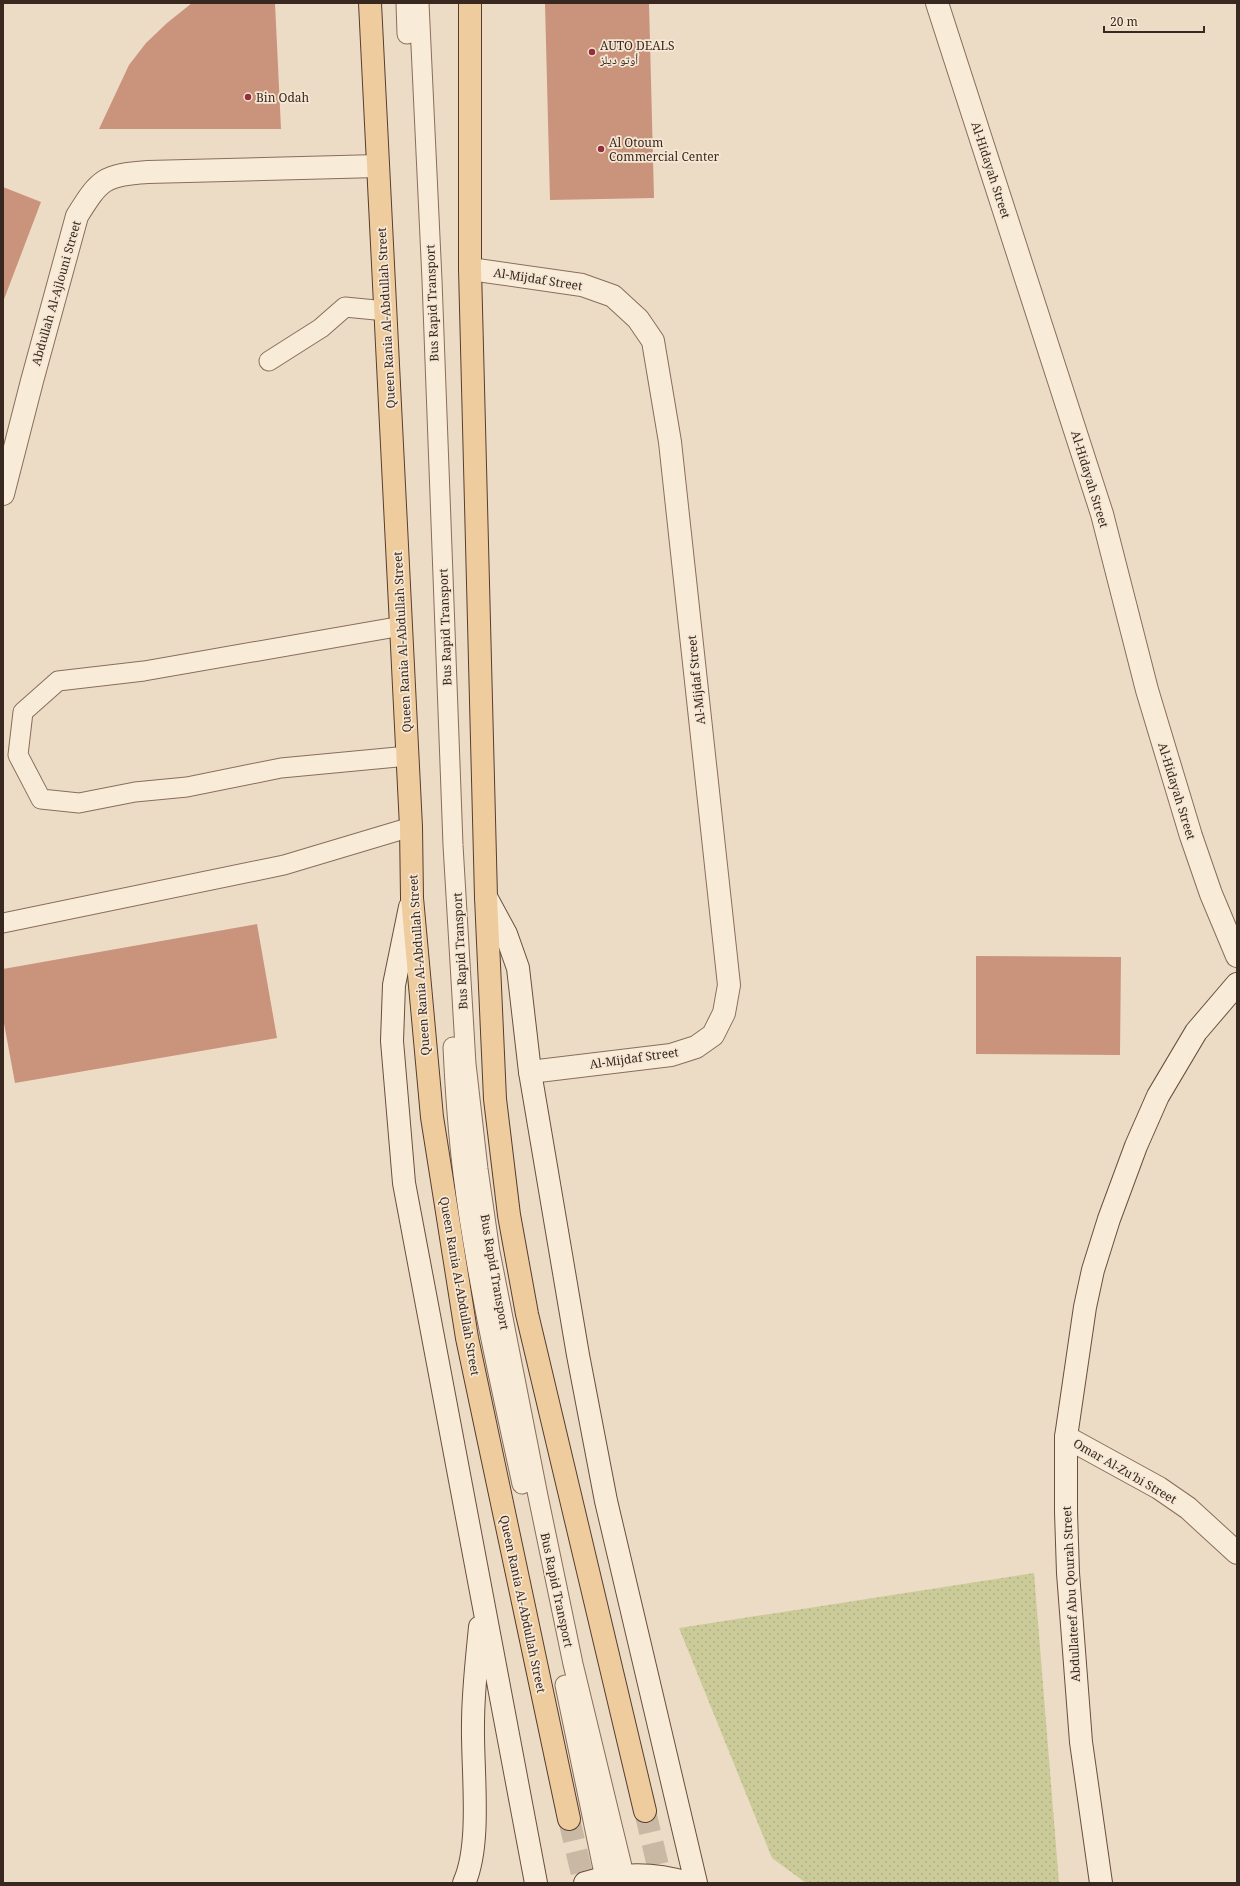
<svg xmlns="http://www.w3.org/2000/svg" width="1240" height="1886" font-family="'Noto Serif','Noto Naskh Arabic',serif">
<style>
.grass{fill:url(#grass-dots)}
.building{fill:#ca937c}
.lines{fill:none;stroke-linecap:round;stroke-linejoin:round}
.primary-tunnel{stroke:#c9b8a4;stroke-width:22;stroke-dasharray:22 11;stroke-linecap:butt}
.lane-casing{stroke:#886e5b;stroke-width:21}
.street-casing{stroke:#886e5b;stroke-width:24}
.secondary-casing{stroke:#694f3e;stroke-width:24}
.primary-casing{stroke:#563d2f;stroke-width:24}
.lane{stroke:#f8ebd8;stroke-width:19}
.street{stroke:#f8ebd8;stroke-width:22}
.secondary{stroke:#f8ebd8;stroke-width:22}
.primary{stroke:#efcc9e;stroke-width:22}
.poi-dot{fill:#952d3a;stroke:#f5e7d4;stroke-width:1.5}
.labels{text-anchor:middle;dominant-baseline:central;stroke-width:3.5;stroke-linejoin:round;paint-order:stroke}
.poi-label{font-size:12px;fill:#38281f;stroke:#f5e7d4;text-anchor:start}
.street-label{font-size:12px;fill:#38281f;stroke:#f5e7d4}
</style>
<defs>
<pattern id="grass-dots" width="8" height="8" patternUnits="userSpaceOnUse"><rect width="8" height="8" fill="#cbcb99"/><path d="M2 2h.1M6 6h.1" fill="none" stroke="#afae83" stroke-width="1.8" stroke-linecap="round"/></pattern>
</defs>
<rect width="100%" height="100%" fill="#eddcc5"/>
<!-- grass -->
<path class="grass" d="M1034,1573L1059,1883H806L772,1858L679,1628Z"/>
<!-- building -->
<path class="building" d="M192,3H275L281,129H99L129,65L146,43L167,23Z
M545,3H649L654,198L550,200Z
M3,187L41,202L3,302Z
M257,924L277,1038L15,1083L3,1018V969Z
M976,956L1121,957L1120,1055L976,1054Z"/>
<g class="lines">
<!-- primary-tunnel -->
<path class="primary-tunnel" d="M645,1811L662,1883
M569,1819L584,1883"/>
<defs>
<path id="lane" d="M406,3L407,34
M419,3L432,280L453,845L466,1064L478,1169L490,1252L538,1496L573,1664L626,1883
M269,361L321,328L345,307L386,311
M402,626L144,671L58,681L23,712L18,755L41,799L79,803L135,792L187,787L281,768L408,756
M3,923L284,865L411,827
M453,1047C455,1090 458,1132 463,1174C476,1279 500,1382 522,1484
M565,1685L606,1883"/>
<path id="street" d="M937,3L1102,514L1147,690L1191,836L1211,894L1237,956
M470,269L582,285L613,296L638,319L653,341L670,442L729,985L724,1013L713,1035L696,1047L671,1055L530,1072
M3,494L32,381L77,216C100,179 104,175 148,172L378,166
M1066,1437L1159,1488L1188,1508L1237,1553"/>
<path id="secondary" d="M486,897L506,934L518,968L530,1072L578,1355L606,1501L696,1883
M410,907L394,985L392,1041L404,1183L536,1883
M464,1883C482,1844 472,1769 473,1724C473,1691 477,1659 480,1627
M585,1883C620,1873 652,1872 687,1883
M1101,1883L1081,1742L1068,1573L1066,1512V1437L1085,1307L1093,1270L1109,1219L1136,1146L1158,1096L1196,1032L1237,984"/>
<path id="primary" d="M370,3L411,827L412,898L432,1117L467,1338L569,1819
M470,3V269L486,897L495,1099L509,1215L527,1314L645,1811"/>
</defs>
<!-- lane casing -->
<use href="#lane" class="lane-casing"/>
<!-- street casing -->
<use href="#street" class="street-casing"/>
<!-- secondary casing -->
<use href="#secondary" class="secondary-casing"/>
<!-- primary casing -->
<use href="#primary" class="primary-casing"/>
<!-- lane -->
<use href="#lane" class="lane"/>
<!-- street -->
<use href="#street" class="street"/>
<!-- secondary -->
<use href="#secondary" class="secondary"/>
<!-- primary -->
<use href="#primary" class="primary"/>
</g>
<!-- markers -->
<g class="poi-dot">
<circle cx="592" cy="52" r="4"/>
<circle cx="248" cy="97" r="4"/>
<circle cx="601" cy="149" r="4"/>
</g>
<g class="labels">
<!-- poi labels -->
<g class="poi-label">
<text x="600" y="45">AUTO DEALS<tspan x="600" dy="14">أوتو ديلز</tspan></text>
<text x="256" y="97">Bin Odah</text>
<text x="609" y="142">Al Otoum<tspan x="609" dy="14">Commercial Center</tspan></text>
</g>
<!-- street labels -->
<g class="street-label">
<text transform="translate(991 170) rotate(72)">Al-Hidayah Street</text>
<text transform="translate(538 279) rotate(9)">Al-Mijdaf Street</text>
<text transform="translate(56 293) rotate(-74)">Abdullah Al-Ajlouni Street</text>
<text transform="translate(432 303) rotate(-92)">Bus Rapid Transport</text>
<text transform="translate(386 318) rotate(-93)">Queen Rania Al-Abdullah Street</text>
<text transform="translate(1090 479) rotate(73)">Al-Hidayah Street</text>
<text transform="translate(445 627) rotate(-92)">Bus Rapid Transport</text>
<text transform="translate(402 642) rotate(-93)">Queen Rania Al-Abdullah Street</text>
<text transform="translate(696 680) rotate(-96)">Al-Mijdaf Street</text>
<text transform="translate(1177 791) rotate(73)">Al-Hidayah Street</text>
<text transform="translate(460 951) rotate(-93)">Bus Rapid Transport</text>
<text transform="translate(419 965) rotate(-94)">Queen Rania Al-Abdullah Street</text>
<text transform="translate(634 1058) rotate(-8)">Al-Mijdaf Street</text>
<text transform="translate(495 1272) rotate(80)">Bus Rapid Transport</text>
<text transform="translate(460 1286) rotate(80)">Queen Rania Al-Abdullah Street</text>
<text transform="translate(1125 1471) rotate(30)">Omar Al-Zu'bi Street</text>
<text transform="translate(557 1590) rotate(78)">Bus Rapid Transport</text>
<text transform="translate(1071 1594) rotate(-93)">Abdullateef Abu Qourah Street</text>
<text transform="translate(523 1604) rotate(78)">Queen Rania Al-Abdullah Street</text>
</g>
</g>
<!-- border -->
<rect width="1240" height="1886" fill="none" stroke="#38281f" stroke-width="8"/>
<!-- scale -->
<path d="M1104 26v6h100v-6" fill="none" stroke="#38281f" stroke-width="2"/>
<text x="1110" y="26" font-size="12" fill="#38281f" stroke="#f5e7d4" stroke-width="3" paint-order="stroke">20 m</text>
</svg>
